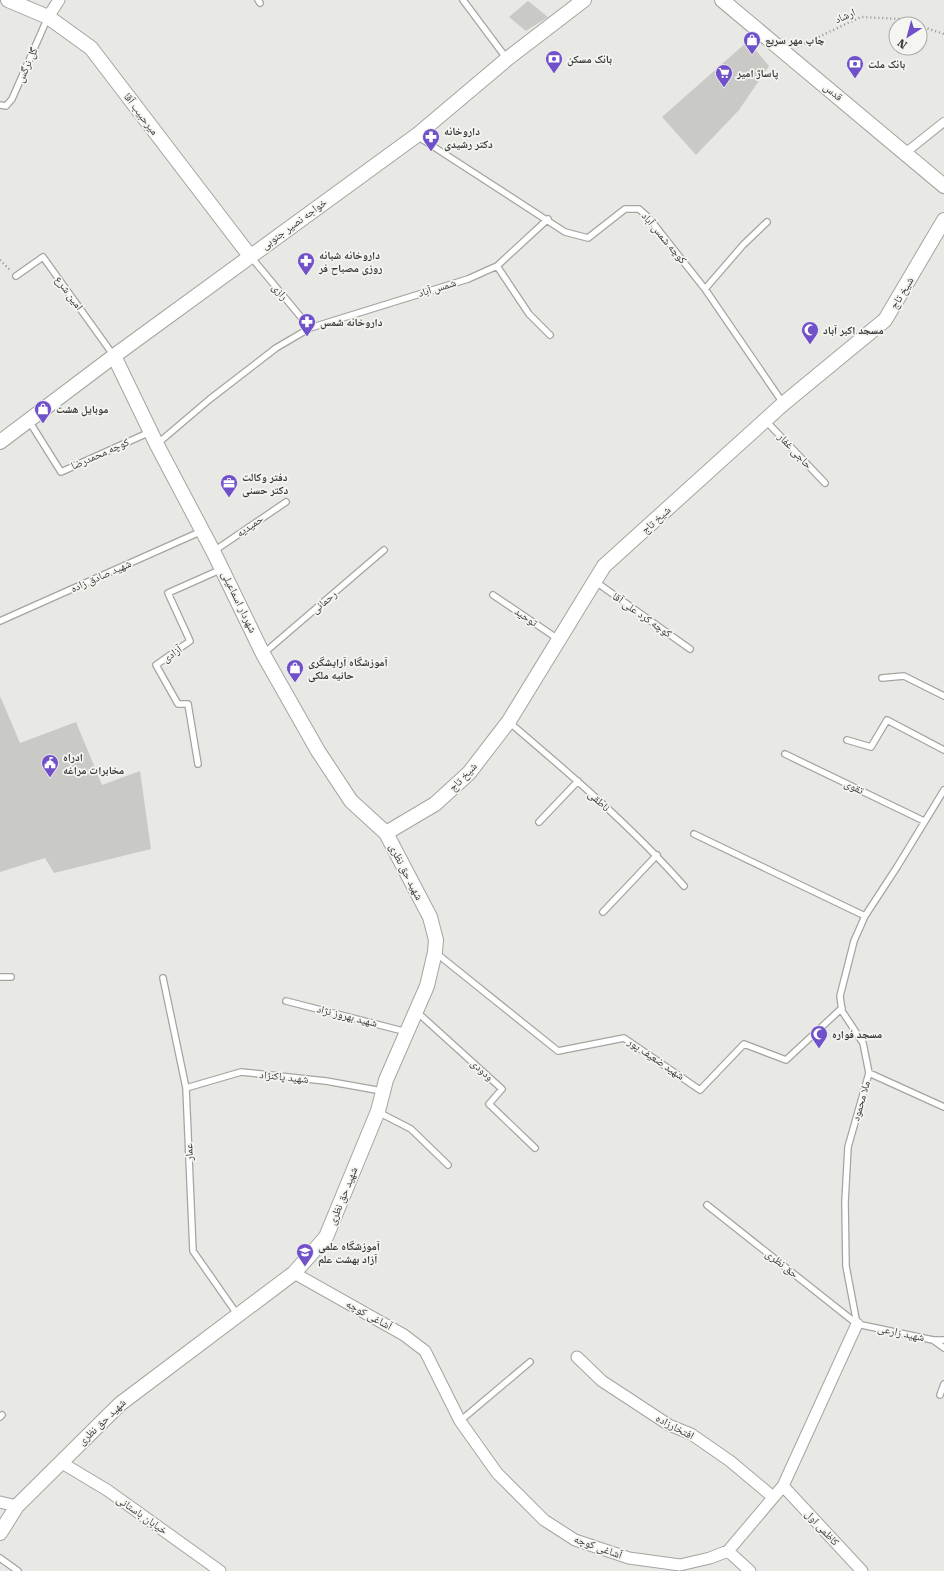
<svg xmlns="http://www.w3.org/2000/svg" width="944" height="1571" font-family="'Roboto Serif','Noto Naskh Arabic',serif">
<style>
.building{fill:#c9c9c5}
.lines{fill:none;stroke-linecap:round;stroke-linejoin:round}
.service-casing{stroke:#a4a5a1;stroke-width:8}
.pedestrian-casing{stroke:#a4a5a1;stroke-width:10}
.minor-casing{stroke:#a4a5a1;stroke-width:13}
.tertiary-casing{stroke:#a4a5a1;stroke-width:16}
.path{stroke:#959592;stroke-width:2.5;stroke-dasharray:1 3;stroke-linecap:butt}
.service{stroke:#fff;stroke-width:5.5}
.pedestrian{stroke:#fff;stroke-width:8}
.minor{stroke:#fff;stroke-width:11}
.tertiary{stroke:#fff;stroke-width:14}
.labels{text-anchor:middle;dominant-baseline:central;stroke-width:3.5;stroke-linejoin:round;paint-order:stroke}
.street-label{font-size:11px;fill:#3a3a38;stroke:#f5f5f1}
.poi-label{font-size:11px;font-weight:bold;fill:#3a3a38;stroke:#f5f5f1;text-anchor:start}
</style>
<rect width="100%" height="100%" fill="#e8e8e4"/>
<!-- building -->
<path class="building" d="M528,1L548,17L526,31L509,17Z
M748,41L769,66L739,110L696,155L662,117Z
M0,696L20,743L76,722L102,785L140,771L151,849L54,873L45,858L0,872Z"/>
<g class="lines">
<defs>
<path id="service" d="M258,0L260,3
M463,0L507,59
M0,105L6,106L12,99L48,17
M417,136L565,232L588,238L625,209H639L649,218L705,289L783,403
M251,257L310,328
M497,266L529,314L550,335
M16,276L43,257L114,356
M705,289L743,245L767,222
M765,420L825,483
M29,421L61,472L150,432
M157,444L210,399L276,348L310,328L468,279L497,266L548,219
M214,551L286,502
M596,582L690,649
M493,595L558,639
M0,621L202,531
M264,653L384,550
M882,678L904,676L944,696
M509,722C570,774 631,826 684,886
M847,740L871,747L887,720L944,750
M785,754L924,821
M198,764L188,704H178L156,665L190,641L168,593L222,569
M539,822L578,781
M694,834L865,916
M603,912L657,855
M436,953L558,1051L624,1038L700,1090L744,1044L786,1060L842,1008
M0,977H11
M163,978L186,1088L193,1251L237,1314
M286,1001L407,1032
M417,1012L502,1089L489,1104L535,1148
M869,1073L944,1107
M186,1088L241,1072L326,1081L382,1091
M378,1112L411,1129L448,1165
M707,1205L857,1324L933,1340H944
M857,1324L846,1266L845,1202L848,1147L869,1073L863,1043L842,1011L840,996L854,941L865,916L897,867L944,790
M933,1340L944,1348
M940,1395L944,1384
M0,1417L2,1415
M460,1421L530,1362
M0,1558L18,1571"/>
<path id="pedestrian" d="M905,153L944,122"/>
<path id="minor" d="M48,17L59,0
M294,1273L404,1335L425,1351L460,1421L497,1473L544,1520L575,1540L629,1558L680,1565L710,1558L728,1551L783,1486L857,1324
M577,1357L602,1381L669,1425L691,1434L730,1461L773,1497
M62,1463L107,1490L220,1571
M783,1486L862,1571
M0,1502L17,1506
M728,1551L750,1571"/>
<path id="tertiary" d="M8,0L48,17L91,48L250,256
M722,0L944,186
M0,442L114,356L417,135L507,59L584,0
M386,833L435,804L469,773L509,721L604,566L783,404L885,320L944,220
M0,1533L17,1506L120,1404L294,1273L326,1237L378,1111L386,1080L427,986L435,952L436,940L430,917L386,833L351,801L318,751L263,654L213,551L157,445L114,356"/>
</defs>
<!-- service casing -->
<use href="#service" class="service-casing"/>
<!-- pedestrian casing -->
<use href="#pedestrian" class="pedestrian-casing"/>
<!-- minor casing -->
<use href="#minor" class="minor-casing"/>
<!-- tertiary casing -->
<use href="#tertiary" class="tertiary-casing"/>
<!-- path -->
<path class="path" d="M920,26L944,34
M797,47L861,17L901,19L915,24
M0,260L10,270"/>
<!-- service -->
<use href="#service" class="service"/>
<!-- pedestrian -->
<use href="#pedestrian" class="pedestrian"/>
<!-- minor -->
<use href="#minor" class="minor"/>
<!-- tertiary -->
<use href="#tertiary" class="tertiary"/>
</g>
<!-- icons -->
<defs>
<symbol id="shop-pin" viewBox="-11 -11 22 30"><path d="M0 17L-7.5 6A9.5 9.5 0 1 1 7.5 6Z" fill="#7051ca" stroke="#f5f5f1"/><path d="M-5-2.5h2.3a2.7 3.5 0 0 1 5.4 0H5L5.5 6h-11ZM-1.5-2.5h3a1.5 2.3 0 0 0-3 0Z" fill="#fff"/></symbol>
<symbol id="bank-pin" viewBox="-11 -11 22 30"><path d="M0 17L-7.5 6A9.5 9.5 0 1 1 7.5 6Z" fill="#7051ca" stroke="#f5f5f1"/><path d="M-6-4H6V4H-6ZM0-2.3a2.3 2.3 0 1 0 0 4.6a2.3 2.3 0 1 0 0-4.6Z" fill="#fff"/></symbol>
<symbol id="supermarket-pin" viewBox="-11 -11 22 30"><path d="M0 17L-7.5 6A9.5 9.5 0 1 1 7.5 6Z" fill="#7051ca" stroke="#f5f5f1"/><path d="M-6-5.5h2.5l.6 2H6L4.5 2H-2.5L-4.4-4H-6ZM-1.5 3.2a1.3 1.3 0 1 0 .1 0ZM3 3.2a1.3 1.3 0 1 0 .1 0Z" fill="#fff"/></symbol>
<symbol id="pharmacy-pin" viewBox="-11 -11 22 30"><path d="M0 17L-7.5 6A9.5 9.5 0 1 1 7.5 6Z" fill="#7051ca" stroke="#f5f5f1"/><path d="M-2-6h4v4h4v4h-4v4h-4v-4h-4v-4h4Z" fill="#fff"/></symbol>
<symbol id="mosque-pin" viewBox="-11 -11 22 30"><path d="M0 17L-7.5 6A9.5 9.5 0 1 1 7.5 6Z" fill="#7051ca" stroke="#f5f5f1"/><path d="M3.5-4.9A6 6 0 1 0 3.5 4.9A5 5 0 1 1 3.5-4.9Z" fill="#fff"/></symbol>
<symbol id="office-pin" viewBox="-11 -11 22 30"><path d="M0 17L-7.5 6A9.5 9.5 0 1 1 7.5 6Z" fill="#7051ca" stroke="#f5f5f1"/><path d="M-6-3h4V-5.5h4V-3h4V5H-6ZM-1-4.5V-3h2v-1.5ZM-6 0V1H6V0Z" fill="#fff"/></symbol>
<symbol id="civic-pin" viewBox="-11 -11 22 30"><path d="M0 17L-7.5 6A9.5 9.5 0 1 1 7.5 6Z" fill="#7051ca" stroke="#f5f5f1"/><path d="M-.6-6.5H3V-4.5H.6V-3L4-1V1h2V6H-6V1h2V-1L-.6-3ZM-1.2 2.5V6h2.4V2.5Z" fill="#fff"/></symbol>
<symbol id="school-pin" viewBox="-11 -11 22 30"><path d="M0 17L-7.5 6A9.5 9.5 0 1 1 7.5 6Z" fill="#7051ca" stroke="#f5f5f1"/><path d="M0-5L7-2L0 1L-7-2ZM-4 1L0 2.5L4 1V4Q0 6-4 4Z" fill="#fff"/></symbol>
</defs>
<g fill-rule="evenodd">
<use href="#shop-pin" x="742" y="30" width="20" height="27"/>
<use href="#bank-pin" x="544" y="49" width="20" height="27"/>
<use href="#bank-pin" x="845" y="54" width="20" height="27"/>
<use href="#supermarket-pin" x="714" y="63" width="20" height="27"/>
<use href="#pharmacy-pin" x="421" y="127" width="20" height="27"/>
<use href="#pharmacy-pin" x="296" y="251" width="20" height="27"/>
<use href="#pharmacy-pin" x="297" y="312" width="20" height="27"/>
<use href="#mosque-pin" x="800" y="320" width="20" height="27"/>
<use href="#shop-pin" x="33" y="399" width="20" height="27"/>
<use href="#office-pin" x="219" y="473" width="20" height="27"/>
<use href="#shop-pin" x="285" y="658" width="20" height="27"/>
<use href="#civic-pin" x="40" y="753" width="20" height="27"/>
<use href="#mosque-pin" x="809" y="1024" width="20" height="27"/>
<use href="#school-pin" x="295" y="1242" width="20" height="27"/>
</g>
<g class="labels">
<!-- street labels -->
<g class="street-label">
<text transform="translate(845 16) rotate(-24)">ارشاد</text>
<text transform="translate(27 65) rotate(-66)">گل نرگس</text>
<text transform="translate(833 92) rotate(40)">قدس</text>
<text transform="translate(141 114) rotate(53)">میرحبیب آقا</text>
<text transform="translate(294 224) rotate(-36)">خواجه نصیر جنوبی</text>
<text transform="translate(664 238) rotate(50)">کوچه شمس آباد</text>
<text transform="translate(437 288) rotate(-17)">شمس آباد</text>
<text transform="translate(280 292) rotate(50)">رازی</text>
<text transform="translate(69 293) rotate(54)">امین شرع</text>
<text transform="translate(902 293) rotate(-59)">شیخ تاج</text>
<text transform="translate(795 451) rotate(47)">حاجی غفار</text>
<text transform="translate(100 454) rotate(-24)">کوچه محمدرضا</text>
<text transform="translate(656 520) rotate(-42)">شیخ تاج</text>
<text transform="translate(250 526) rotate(-34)">حمیدیه</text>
<text transform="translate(101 576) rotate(-24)">شهید صادق زاده</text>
<text transform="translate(239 602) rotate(64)">شهردار اسماعیلی</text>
<text transform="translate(324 602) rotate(-40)">رحمانی</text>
<text transform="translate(642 615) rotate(35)">کوچه کرد علی آقا</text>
<text transform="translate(526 617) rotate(34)">توحید</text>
<text transform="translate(172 654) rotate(-35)">آزادی</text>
<text transform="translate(463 777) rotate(-46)">شیخ تاج</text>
<text transform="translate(854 787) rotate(26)">تقوی</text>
<text transform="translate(599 801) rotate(43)">ناطقی</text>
<text transform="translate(406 872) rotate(63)">شهید حق نظری</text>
<text transform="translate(347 1016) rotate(14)">شهید بهروز نژاد</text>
<text transform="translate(656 1059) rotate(34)">شهید ضعیف پور</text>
<text transform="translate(482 1070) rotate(42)">ودودی</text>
<text transform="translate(284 1077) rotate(6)">شهید پاکنژاد</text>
<text transform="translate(861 1101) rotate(-74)">ملا محمود</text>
<text transform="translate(189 1152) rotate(-92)">عمار</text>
<text transform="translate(343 1196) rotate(-68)">شهید حق نظری</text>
<text transform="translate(782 1264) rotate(38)">حق نظری</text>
<text transform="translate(369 1315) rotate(29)">آشاغی کوچه</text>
<text transform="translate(901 1333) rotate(12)">شهید زارعی</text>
<text transform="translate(102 1422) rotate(-44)">شهید حق نظری</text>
<text transform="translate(675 1427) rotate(28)">افتخارزاده</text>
<text transform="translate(142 1515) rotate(35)">خیابان باستانی</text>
<text transform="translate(822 1528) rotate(47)">کاظمی اول</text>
<text transform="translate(598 1547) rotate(20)">آشاغی کوچه</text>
</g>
<!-- poi labels -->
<g class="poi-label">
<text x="765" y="40">چاپ مهر سریع</text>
<text x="567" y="59">بانک مسکن</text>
<text x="868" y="64">بانک ملت</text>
<text x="737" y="73">پاساژ امیر</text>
<text x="444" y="131">داروخانه<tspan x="444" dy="13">دکتر رشیدی</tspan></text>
<text x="319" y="255">داروخانه شبانه<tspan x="319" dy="13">روزی مصباح فر</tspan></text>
<text x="320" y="322">داروخانه شمس</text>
<text x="823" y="330">مسجد اکبر آباد</text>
<text x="56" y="409">موبایل هشت</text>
<text x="242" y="477">دفتر وکالت<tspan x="242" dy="13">دکتر حسنی</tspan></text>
<text x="308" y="662">آموزشگاه آرایشگری<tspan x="308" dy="13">حانیه ملکی</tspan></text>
<text x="63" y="757">ادراه<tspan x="63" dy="13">مخابرات مراغه</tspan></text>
<text x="832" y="1034">مسجد فواره</text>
<text x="318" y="1246">آموزشگاه علمی<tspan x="318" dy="13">آزاد بهشت علم</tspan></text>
</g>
</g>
<!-- north arrow -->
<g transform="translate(908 36) rotate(216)"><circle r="19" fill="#f5f5f1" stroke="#aaaaa7"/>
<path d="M0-3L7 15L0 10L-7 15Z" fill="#7051ca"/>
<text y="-6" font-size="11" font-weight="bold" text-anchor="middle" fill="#3a3a38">N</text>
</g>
</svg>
